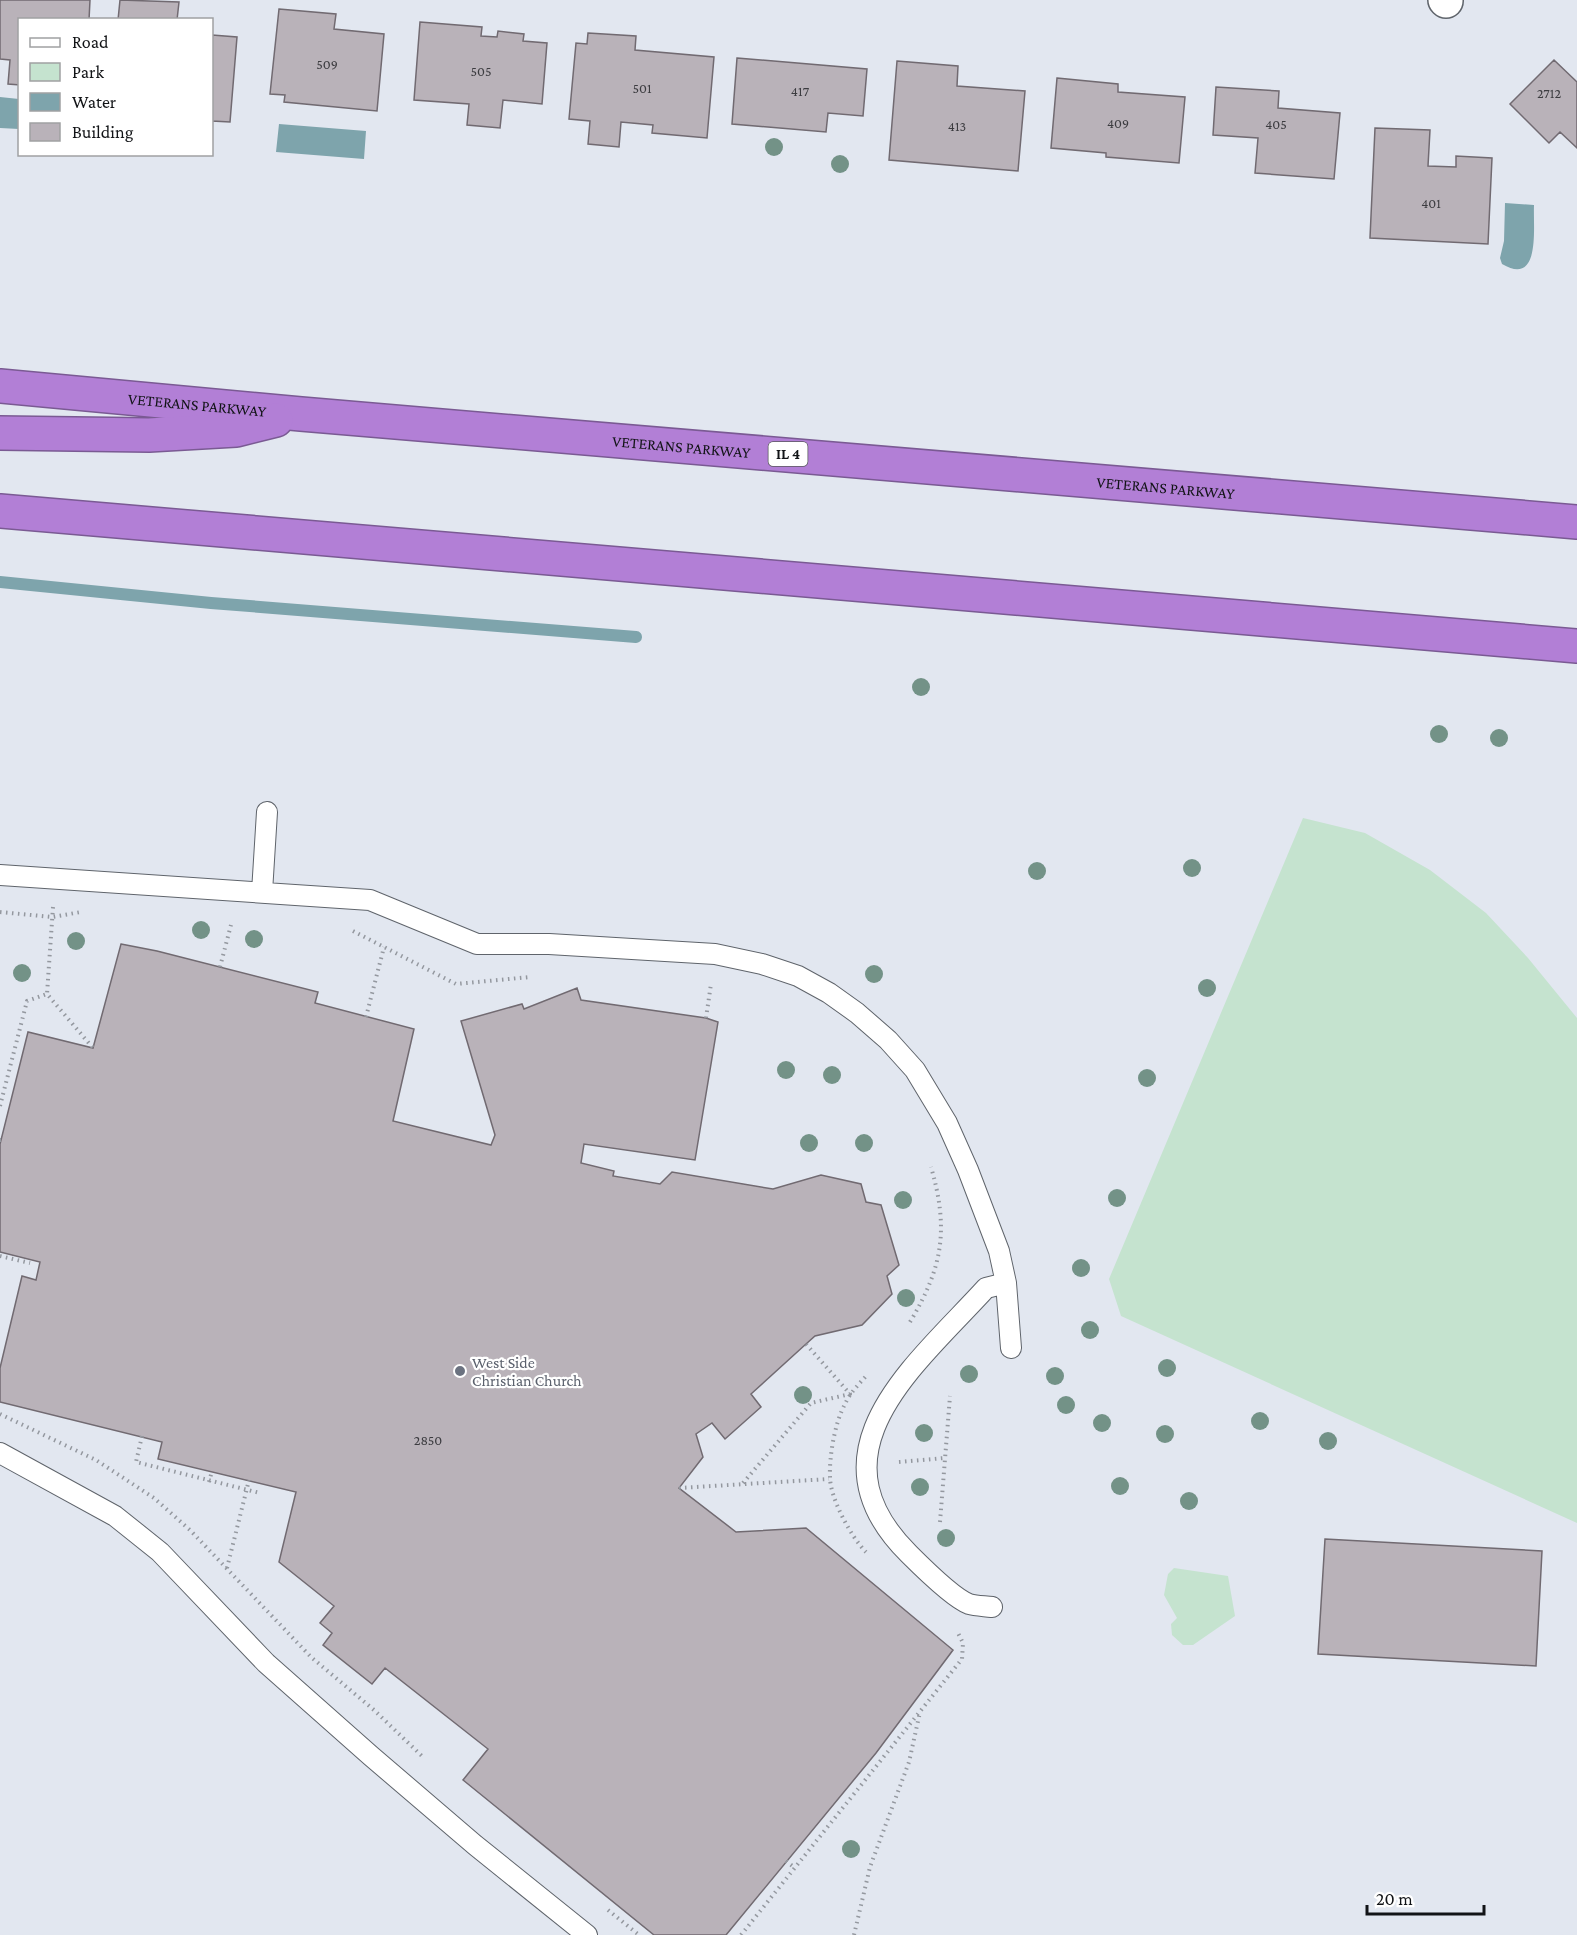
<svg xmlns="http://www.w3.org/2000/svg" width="1577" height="1935" font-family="'Crimson Pro',serif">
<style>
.green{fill:#c5e3cf}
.water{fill:#7ea4ac}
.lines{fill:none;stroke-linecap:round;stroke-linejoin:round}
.stream{stroke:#7ea4ac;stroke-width:12}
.building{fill:#b9b2b9;stroke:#716a71;stroke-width:1.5}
.lane-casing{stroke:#5f646b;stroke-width:22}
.street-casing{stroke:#5f646b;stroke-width:36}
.highway-casing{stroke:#7a5a93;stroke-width:36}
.path{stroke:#94989f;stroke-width:4;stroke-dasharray:1.5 4.5;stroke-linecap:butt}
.lane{stroke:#fff;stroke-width:20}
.street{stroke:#fff;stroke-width:33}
.highway{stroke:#b27fd6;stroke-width:33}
.tree{fill:#739287}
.worship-dot{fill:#6b7280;stroke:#fff;stroke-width:2}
.labels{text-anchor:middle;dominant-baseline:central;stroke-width:4.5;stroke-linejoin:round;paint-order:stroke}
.number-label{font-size:14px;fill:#3c3c40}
.shield{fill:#fff;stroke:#595a5d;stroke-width:1.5}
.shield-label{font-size:15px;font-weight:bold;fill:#121417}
.street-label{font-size:16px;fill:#121417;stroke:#fff}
.worship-label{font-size:16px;fill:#5b616d;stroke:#fff;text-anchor:start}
</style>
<rect width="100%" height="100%" fill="#e2e7f0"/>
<!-- green -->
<path class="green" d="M1303,818L1365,833L1430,870L1486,913L1528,958L1577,1018V1523L1121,1316L1109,1279Z
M1174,1568L1228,1576L1235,1616L1193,1645H1183L1172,1635L1171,1624L1177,1618L1164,1595L1168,1574Z"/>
<!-- water -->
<path class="water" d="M0,97L19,99V129L0,128Z
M279,124L366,131L364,159L276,152Z
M1505,203L1534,205C1533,228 1541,287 1502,264L1500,258L1504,241Z"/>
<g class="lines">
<!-- stream -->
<path class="stream" d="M0,582L211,603L636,637"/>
</g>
<!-- building -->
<path class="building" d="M0,0H90L89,20H20V85L8,84L10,60L0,59Z
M120,0L179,2L177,20H118Z
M279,9L336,14L334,29L384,34L377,111L284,102L285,95L270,94Z
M420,22L482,27L481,36L497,37L498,31L524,34L523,41L547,43L542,104L503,100L500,128L467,125L469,104L414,100Z
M588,33L636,36L635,50L714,57L707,138L652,133L653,125L621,122L619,147L588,144L590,121L569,119L576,43L587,44Z
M212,35L237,37L230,122L212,121Z
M737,58L867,69L863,116L828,113L826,132L732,124Z
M1554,60L1577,82V148L1560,132L1549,143L1510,104Z
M897,61L958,66L957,86L1025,91L1018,171L889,160Z
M1057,78L1118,84V92L1185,97L1179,163L1106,157V153L1051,148Z
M1216,87L1279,91L1278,108L1340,113L1334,179L1255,173L1258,138L1213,135Z
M1375,128L1430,130L1428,166L1456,167V156L1492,158L1488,244L1370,238Z
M121,944L157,951L318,992L315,1003L414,1029L393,1121L491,1145L495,1135L461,1021L522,1004L524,1009L577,988L581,1000L706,1018L718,1022L695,1160L584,1144L581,1163L614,1171L613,1176L660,1184L672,1172L773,1189L821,1175L861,1184L866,1202L881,1205L899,1265L887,1276L892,1294L862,1325L815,1336L806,1344L751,1394L761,1407L725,1439L712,1423L696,1434L703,1457L679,1488L736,1532L806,1528L953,1650L876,1753L726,1935H654L463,1780L488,1749L385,1668L372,1684L323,1645L332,1633L320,1623L334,1606L279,1562L296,1492L158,1459L162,1442L0,1402V1368L22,1276L36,1280L40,1262L0,1252V1144L28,1032L93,1048Z
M1325,1539L1542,1551L1536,1666L1318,1654Z"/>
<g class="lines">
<defs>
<path id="lane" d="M0,875L370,900L477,944H549L715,954L762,964L798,976L829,993L857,1013L888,1040L915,1070L947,1123L968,1170L999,1251L1006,1283L1011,1348
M262,892L267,812
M0,1453L115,1516L160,1552L266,1663L371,1756L475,1845L587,1935
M992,1607C985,1606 976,1606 969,1604C953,1598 922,1567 909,1554C805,1451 916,1365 986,1288L1006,1283"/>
<path id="street" d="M1445,0L1446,1"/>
<g id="highway">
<path id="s1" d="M0,386L301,414L1577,522"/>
<path d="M0,433L149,435L236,430L276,420"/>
<path d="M0,511L1577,646"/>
</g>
</defs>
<!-- lane casing -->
<use href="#lane" class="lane-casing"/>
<!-- street casing -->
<use href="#street" class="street-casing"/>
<!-- highway casing -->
<use href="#highway" class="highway-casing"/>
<!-- path -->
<path class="path" d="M53,907L47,994L93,1048
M0,912L52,917L81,912
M353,931L456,984L530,977
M220,967L232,921
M366,1017L384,947
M706,1018L711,984
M0,1106L27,1001L47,994
M0,1140H1
M0,1256L30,1263
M910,1322C943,1267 949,1229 931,1167
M0,1414L96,1460L154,1498L190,1530L311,1657L374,1710L424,1758
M142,1436L136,1462L260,1493
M899,1462L945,1458
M209,1482L212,1471
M743,1483L811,1403L850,1394L806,1344
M679,1488L829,1479
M940,1522L950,1396
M866,1552C851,1537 830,1498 830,1477C829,1457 835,1422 845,1404C850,1393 859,1384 867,1375
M227,1568L249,1480
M786,1861L795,1868
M608,1910L639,1935
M741,1935L962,1659L963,1643L958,1633
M854,1935L870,1867L909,1762L920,1712"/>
<!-- lane -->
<use href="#lane" class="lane"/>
<!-- street -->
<use href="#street" class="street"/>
<!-- highway -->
<use href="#highway" class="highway"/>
</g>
<!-- trees -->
<g class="tree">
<circle cx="774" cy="147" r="9"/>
<circle cx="840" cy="164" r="9"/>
<circle cx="921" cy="687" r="9"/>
<circle cx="1439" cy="734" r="9"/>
<circle cx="1499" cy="738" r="9"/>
<circle cx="1192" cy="868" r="9"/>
<circle cx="1037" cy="871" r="9"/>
<circle cx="201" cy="930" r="9"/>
<circle cx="254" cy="939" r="9"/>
<circle cx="76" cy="941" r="9"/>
<circle cx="22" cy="973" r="9"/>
<circle cx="874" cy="974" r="9"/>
<circle cx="1207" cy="988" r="9"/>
<circle cx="786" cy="1070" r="9"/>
<circle cx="832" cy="1075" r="9"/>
<circle cx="1147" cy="1078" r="9"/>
<circle cx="809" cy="1143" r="9"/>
<circle cx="864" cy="1143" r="9"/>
<circle cx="1117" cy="1198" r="9"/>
<circle cx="903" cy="1200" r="9"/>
<circle cx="1081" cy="1268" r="9"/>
<circle cx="906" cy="1298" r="9"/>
<circle cx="1090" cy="1330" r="9"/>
<circle cx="1167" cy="1368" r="9"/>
<circle cx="969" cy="1374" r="9"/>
<circle cx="1055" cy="1376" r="9"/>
<circle cx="803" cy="1395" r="9"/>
<circle cx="1066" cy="1405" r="9"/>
<circle cx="1260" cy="1421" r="9"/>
<circle cx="1102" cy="1423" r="9"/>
<circle cx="924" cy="1433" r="9"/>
<circle cx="1165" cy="1434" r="9"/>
<circle cx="1328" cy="1441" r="9"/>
<circle cx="1120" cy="1486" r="9"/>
<circle cx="920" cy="1487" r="9"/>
<circle cx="1189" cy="1501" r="9"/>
<circle cx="946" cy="1538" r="9"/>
<circle cx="851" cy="1849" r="9"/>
</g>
<!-- markers -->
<circle class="worship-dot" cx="460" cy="1371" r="6"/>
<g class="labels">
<!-- number labels -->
<g class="number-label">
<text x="327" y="64">509</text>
<text x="481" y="71">505</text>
<text x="642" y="88">501</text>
<text x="800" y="91">417</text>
<text x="1549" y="93">2712</text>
<text x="1118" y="123">409</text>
<text x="1276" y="124">405</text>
<text x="957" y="126">413</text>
<text x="1431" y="203">401</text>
<text x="428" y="1440">2850</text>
</g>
<!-- shield labels -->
<rect class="shield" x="768.5" y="442" width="39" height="24" rx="4.5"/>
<g class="shield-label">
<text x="788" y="454">IL 4</text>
</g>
<!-- street labels -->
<g class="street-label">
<text stroke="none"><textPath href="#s1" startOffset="198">VETERANS PARKWAY</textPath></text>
<text stroke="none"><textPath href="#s1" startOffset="684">VETERANS PARKWAY</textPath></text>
<text stroke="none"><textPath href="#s1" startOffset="1170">VETERANS PARKWAY</textPath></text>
</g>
<!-- worship labels -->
<g class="worship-label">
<text x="472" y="1362">West Side<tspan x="472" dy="18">Christian Church</tspan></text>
</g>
</g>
<!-- legend -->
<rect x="18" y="18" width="195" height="138" fill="#ffffff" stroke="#a0a1a2" stroke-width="1.5"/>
<rect x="30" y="38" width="30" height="9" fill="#ffffff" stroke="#a0a1a2" stroke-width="1.5"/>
<text x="72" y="48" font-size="18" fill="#121417">Road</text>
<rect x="30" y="63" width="30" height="18" fill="#c5e3cf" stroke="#a0a1a2" stroke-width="1.5"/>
<text x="72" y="78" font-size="18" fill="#121417">Park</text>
<rect x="30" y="93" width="30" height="18" fill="#7ea4ac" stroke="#a0a1a2" stroke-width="1.5"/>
<text x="72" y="108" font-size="18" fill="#121417">Water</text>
<rect x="30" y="123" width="30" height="18" fill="#b9b2b9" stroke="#a0a1a2" stroke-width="1.5"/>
<text x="72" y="138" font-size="18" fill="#121417">Building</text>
<!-- scale -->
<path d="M1367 1905v9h117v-9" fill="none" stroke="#121417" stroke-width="3"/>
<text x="1376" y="1905" font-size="18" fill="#121417" stroke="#ffffff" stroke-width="4.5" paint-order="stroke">20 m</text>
</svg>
